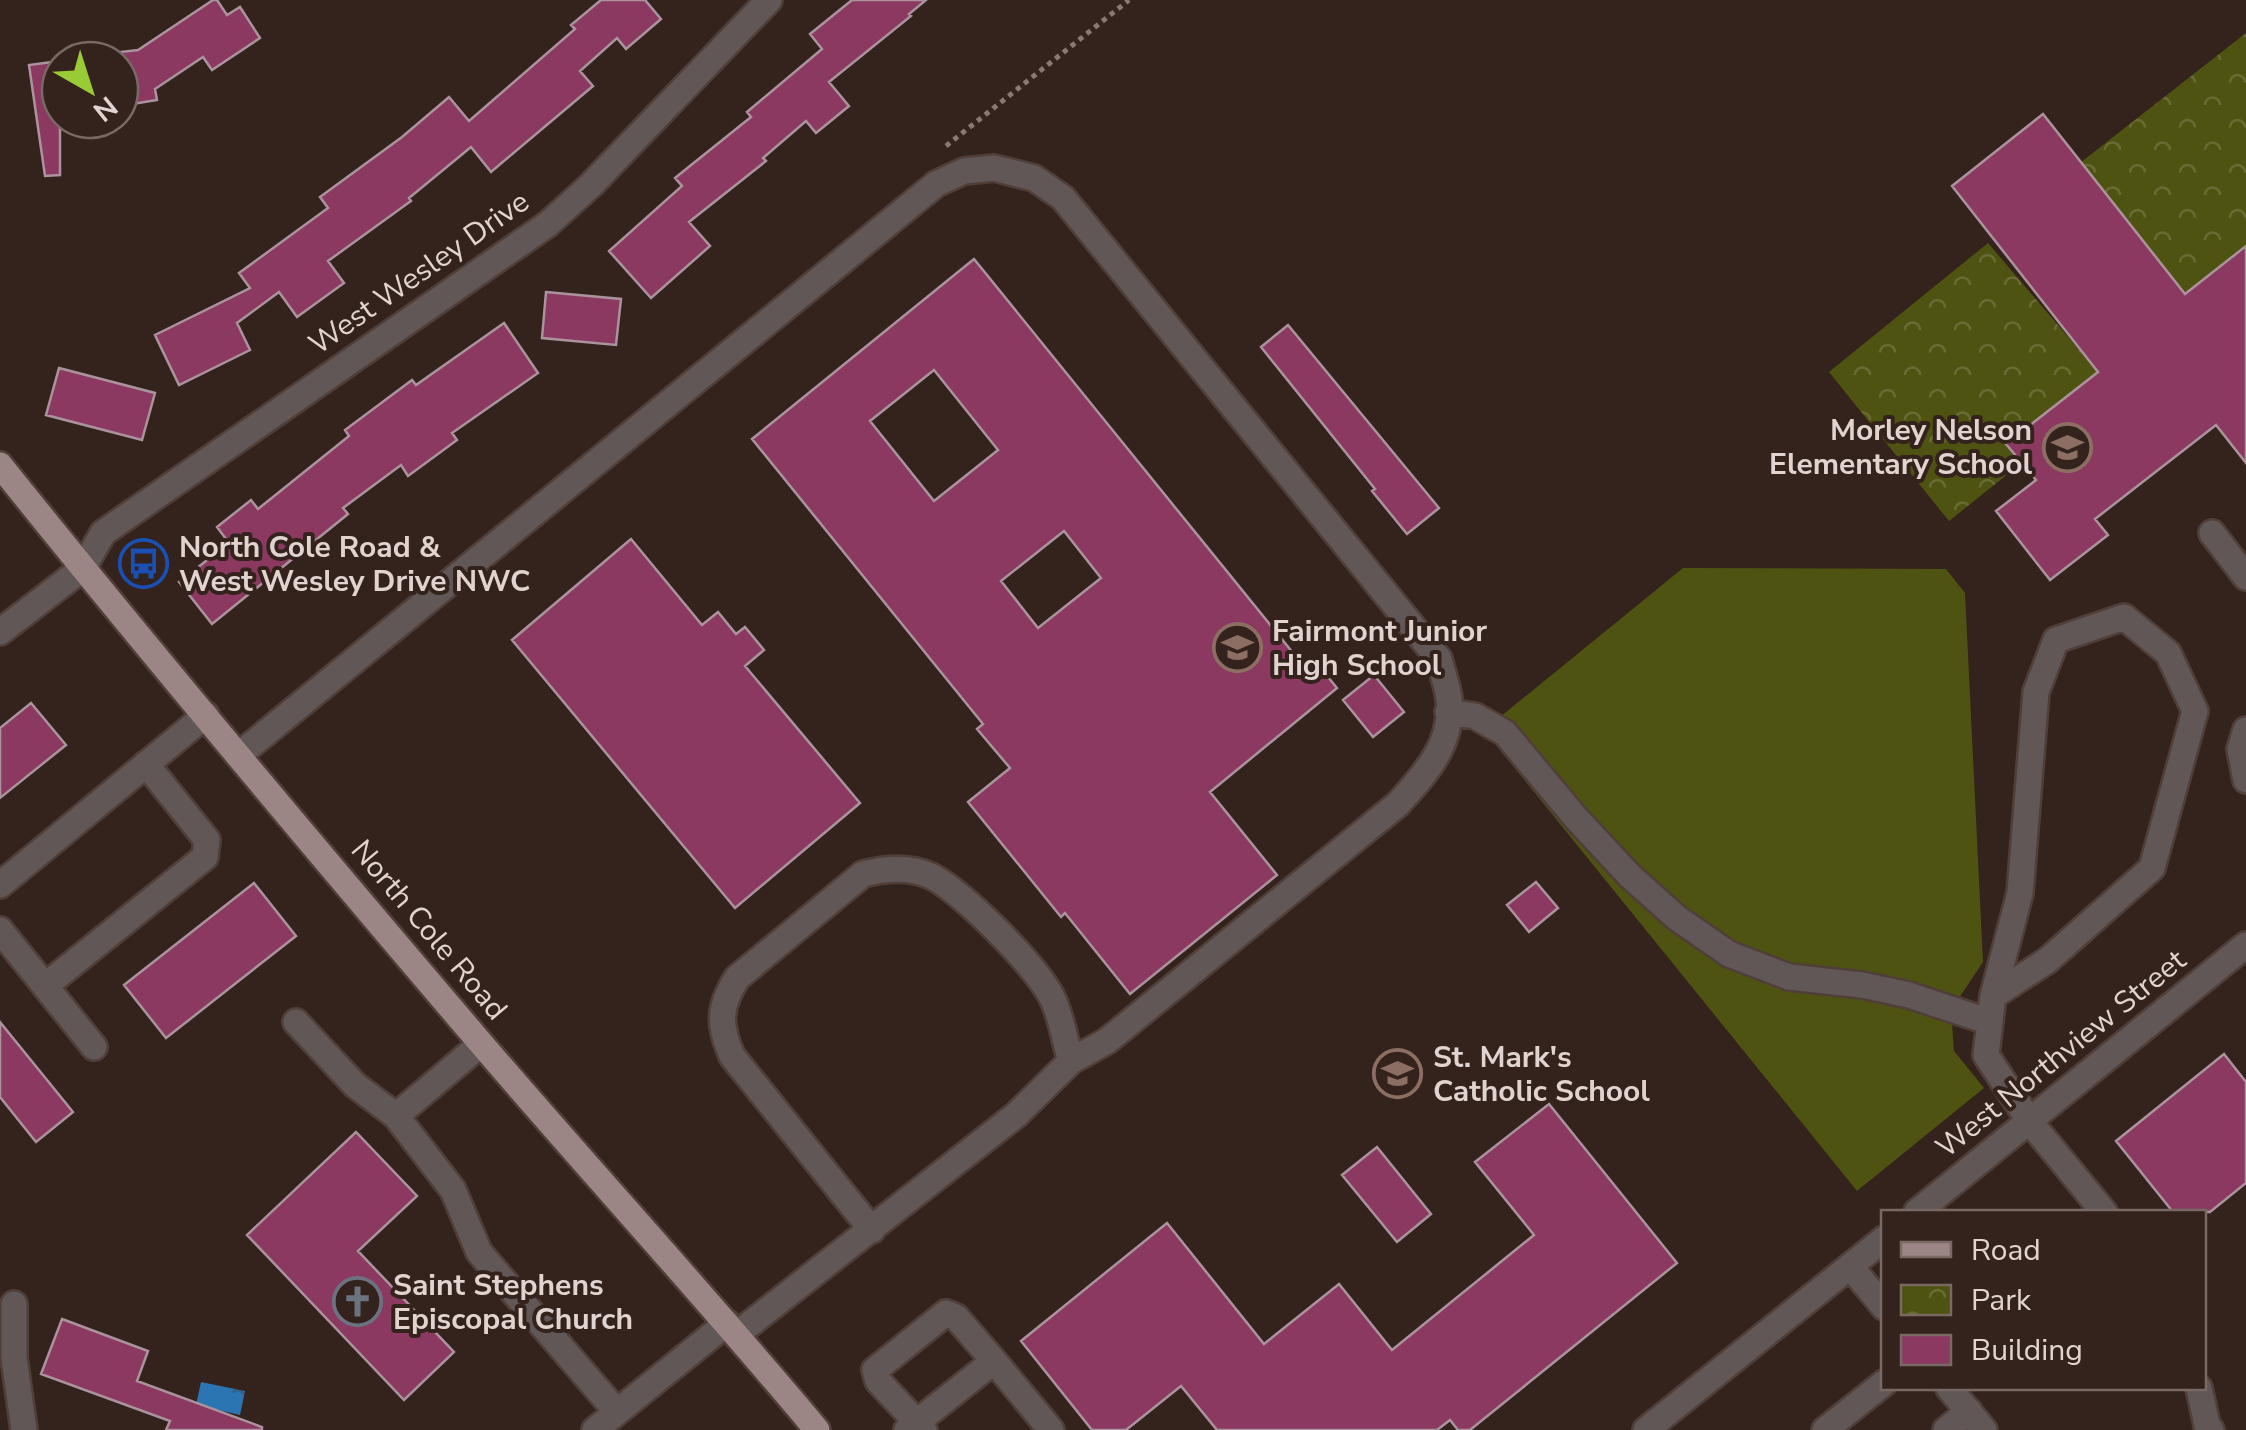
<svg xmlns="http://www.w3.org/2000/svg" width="2246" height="1430" font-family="'Nunito Sans',sans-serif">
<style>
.grass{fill:#4f5311}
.park{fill:url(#park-crowns)}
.water{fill:url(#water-ripples)}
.building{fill:#8b3961;stroke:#aa939c;stroke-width:2.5;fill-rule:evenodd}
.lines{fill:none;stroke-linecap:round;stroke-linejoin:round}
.minor-casing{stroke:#503e39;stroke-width:30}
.major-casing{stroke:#503e39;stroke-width:30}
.path{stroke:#897974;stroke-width:5;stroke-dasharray:5 5;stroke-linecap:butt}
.minor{stroke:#625757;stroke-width:25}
.major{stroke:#9b8685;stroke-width:25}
.labels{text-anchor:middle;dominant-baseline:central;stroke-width:8;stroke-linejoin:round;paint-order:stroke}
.street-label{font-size:30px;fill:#e1d4d0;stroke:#34221c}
.poi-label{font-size:30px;font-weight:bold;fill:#e1d4d0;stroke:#34221c;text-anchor:start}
</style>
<defs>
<pattern id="park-crowns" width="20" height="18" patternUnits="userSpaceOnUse" patternTransform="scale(2.5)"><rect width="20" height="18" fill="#4f5311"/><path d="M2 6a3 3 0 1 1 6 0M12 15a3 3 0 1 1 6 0" fill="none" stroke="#686b33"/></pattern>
<pattern id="water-ripples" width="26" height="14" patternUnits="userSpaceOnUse" patternTransform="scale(2.5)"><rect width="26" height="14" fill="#2a75b2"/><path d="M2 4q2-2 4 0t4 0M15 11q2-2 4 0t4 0" fill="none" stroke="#346084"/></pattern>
</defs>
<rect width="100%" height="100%" fill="#34221c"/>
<!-- grass -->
<path class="grass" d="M1683,568L1946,569L1965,593L1983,962L1951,1010L1954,1051L1984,1088L1857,1191L1484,730Z"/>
<!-- park -->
<path class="park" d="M2246,33V246L2185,294L2080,163Z
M1988,243L2098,372L2007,443L2019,465L1949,521L1829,372Z"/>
<!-- water -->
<path class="water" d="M201,1382L245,1391L240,1415L196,1405Z"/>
<!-- building -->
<path class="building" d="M213,0H217L227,15L240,7L260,38L212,70L203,57L155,89L157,100L120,106V52L138,50Z
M601,0H645L661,19L626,49L617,38L580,71L593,86L491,172L471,147L409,198L411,201L328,261L344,283L297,317L279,292L237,323L250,350L179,385L155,335L250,288L239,273L328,208L320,197L402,137L449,97L469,121L575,29L571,25Z
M852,0H926L909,14L911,16L829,82L849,106L816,133L806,121L763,158L766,161L689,222L710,246L651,298L609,251L682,186L675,178L751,117L747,112L822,49L810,34Z
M60,61V175L45,176L29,65Z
M2043,114L2185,294L2246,246V463L2216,425L2095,519L2108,535L2050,580L1996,511L2036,480L2006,444L2098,372L1952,186Z
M974,259L1310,674L1319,666L1337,688L1210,792L1277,875L1130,994L1065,913L1061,917L968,802L1010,768L977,729L983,724L752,439ZM934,370L998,450L934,501L870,421ZM1064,531L1101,578L1038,628L1001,581Z
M546,292L621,299L616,345L542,338Z
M504,323L538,373L452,433L457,440L408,476L401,465L343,508L348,514L212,624L179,582L229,543L217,527L251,500L258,509L349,436L345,430L412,380L416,385Z
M1288,325L1439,508L1407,534L1372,491L1375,489L1261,347Z
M59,368L155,393L142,440L46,415Z
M631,539L702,625L718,612L736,634L745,627L764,650L745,666L860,803L735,908L512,640Z
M1374,675L1404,712L1373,737L1343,700Z
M31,703L66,745L0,798V728Z
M1536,882L1558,908L1529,932L1507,905Z
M254,883L296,936L166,1038L124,985Z
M0,1022L73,1112L36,1142L0,1097Z
M2224,1054L2246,1082V1183L2210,1212H2173L2116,1141Z
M1549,1104L1677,1263L1470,1430H1458L1450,1420L1437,1430H1217L1181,1386L1126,1430H1092L1021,1341L1167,1223L1264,1344L1339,1284L1392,1350L1534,1235L1475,1162Z
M356,1132L417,1196L358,1251L454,1352L404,1400L247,1235Z
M1377,1147L1431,1214L1397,1242L1342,1175Z
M62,1319L148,1351L137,1381L262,1427V1430H166L170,1421L41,1374Z"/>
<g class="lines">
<defs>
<path id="minor" d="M2212,533L2246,577
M0,632L83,568L103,533L548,224L591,185L769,0
M1448,712L1475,716L1505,733L1576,818L1630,876L1677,918L1729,954L1789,977L1862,985L1909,995L1990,1022
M2246,730L2240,749L2246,780
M239,755L936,184L964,171L994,168L1034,178L1063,198L1439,659C1442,671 1447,685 1449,698C1454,743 1426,773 1398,804L1107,1041L1071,1061
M0,885L206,715
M0,930L94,1047
M45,986L205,857L207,840L146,764
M1993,996L2048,960L2152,868L2195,711L2168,653L2124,617L2056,640L2036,692L2020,893L1993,996L1986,1055L2030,1122L2104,1212
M296,1022L355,1085L396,1116L453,1190L479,1252L617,1412
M396,1116L481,1044
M1917,1212L2246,945
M1850,1266L1884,1307
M14,1304V1358L24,1430
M737,1334L1016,1115L1071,1061C1065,1042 1062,1020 1054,1002C1042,971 961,890 931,876C909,866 886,868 863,874L737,978C719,1007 718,1024 732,1056L872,1230
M1949,1388L1984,1430
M2199,1388L2207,1425L2211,1430
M595,1430L727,1323
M907,1430L994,1361L1051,1430
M924,1430L878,1381L875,1370L946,1313L956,1317L994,1361
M1646,1430L1884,1239
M1825,1430L1884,1383
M1946,1430L1969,1411"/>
<path id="major" d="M0,465C156,660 317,851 479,1041C591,1172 707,1298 817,1430"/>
</defs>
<!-- minor casing -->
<use href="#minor" class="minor-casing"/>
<!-- major casing -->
<use href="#major" class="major-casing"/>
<!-- path -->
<path class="path" d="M946,146L1129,0"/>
<!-- minor -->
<use href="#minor" class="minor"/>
<!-- major -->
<use href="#major" class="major"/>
</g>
<!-- icons -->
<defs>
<symbol id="school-ring" viewBox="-11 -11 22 22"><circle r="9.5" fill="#34221c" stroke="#8d6e63" stroke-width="1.5"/><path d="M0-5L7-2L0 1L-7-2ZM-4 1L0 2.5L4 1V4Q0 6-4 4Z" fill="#8d6e63"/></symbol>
<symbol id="bus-ring" viewBox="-11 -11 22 22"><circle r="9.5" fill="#34221c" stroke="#1a4fb4" stroke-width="1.5"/><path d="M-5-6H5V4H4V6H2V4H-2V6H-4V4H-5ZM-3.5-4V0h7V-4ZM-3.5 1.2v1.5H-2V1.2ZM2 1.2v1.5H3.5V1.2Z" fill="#1a4fb4"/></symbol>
<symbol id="church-ring" viewBox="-11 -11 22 22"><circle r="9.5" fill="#34221c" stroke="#6b7280" stroke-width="1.5"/><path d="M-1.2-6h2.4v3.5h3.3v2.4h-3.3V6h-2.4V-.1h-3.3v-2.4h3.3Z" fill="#6b7280"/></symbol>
</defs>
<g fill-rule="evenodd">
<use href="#school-ring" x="2040" y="420" width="55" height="55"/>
<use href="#bus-ring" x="116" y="536" width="55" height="55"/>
<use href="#school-ring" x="1210" y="620" width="55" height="55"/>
<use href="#school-ring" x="1370" y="1046" width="55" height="55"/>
<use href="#church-ring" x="330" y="1274" width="55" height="55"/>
</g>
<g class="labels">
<!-- street labels -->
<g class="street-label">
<text transform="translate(419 273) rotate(-35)">West Wesley Drive</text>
<text transform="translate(429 930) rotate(50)">North Cole Road</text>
<text transform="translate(2061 1054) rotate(-39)">West Northview Street</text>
</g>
<!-- poi labels -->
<g class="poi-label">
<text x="2032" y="430" text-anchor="end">Morley Nelson<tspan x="2032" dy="34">Elementary School</tspan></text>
<text x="179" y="547">North Cole Road &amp;<tspan x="179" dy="34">West Wesley Drive NWC</tspan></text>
<text x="1272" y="631">Fairmont Junior<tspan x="1272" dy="34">High School</tspan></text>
<text x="1433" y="1057">St. Mark's<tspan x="1433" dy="34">Catholic School</tspan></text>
<text x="393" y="1285">Saint Stephens<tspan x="393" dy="34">Episcopal Church</tspan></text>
</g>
</g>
<!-- legend -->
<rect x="1881" y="1210" width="325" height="180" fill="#34221c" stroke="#796964" stroke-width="2.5"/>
<rect x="1901" y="1242" width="50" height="15" fill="#9b8685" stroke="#796964" stroke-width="2.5"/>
<text x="1971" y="1260" font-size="30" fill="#e1d4d0">Road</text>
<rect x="1901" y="1285" width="50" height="30" fill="url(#park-crowns)" stroke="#796964" stroke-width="2.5"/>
<text x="1971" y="1310" font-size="30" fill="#e1d4d0">Park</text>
<rect x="1901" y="1335" width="50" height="30" fill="#8b3961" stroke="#796964" stroke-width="2.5"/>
<text x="1971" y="1360" font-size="30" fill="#e1d4d0">Building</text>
<!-- north arrow -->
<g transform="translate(90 90) rotate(141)"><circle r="48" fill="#34221c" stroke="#796964" stroke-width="2.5"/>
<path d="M0-8L18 38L0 25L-18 38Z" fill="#99cb36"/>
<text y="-15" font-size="28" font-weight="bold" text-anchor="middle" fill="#e1d4d0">N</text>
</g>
</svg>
